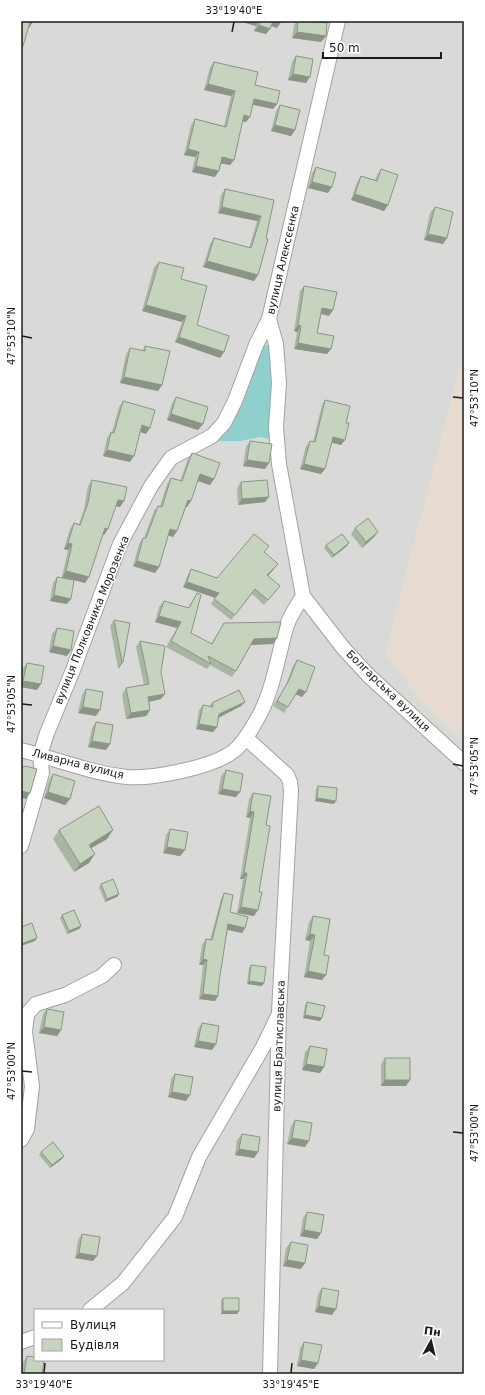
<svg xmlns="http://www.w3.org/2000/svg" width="485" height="1395" font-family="'DejaVu Sans',sans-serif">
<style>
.residential{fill:#d9d9d8;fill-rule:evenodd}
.industrial{fill:#e7dad0}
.forest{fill:#90d0cc}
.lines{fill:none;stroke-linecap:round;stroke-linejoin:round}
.minor-casing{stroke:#a2a2a2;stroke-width:16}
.minor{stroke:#fff;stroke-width:14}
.wall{fill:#aab6a4}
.shaded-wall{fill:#8b9486}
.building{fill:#c6d4bf;stroke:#8b9486}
.ticks{fill:none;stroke:#1b1b1b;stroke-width:1.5}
.labels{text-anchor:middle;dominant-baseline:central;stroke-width:3;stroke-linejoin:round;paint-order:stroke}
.street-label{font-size:11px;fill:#1b1b1b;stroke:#fff}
.neatline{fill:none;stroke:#1b1b1b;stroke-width:1.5}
.ticks-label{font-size:10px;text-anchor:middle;fill:#1b1b1b}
</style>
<rect width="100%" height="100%" fill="#e0eedf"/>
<!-- residential -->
<path class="residential" d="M21,21H464V351L386,654L419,699L464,742V1374H21ZM35,1310H163V1360H35Z"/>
<!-- industrial -->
<path class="industrial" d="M464,351V742L419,699L386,654Z"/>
<!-- forest -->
<path class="forest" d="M261,345H271V439L261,437L240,441H217Z"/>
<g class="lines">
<defs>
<path id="minor" d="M338,21L269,319L276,344L279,383L276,427L279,464L303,596L344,649L369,676L464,763
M246,738L287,775L290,782L291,791L279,1012L270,1374
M21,750C56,759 91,773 127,777C153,779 215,767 235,750C246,740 254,725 261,712C274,685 278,656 286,628C289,617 297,606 303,596
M21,846L42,773L40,755L47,733L73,670L120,544L151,486L171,458L212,436L224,423L235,401L256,345L269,319
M21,1140L27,1129L32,1086L25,1032L27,1014L36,1004L65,995L102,976L114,965
M90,1310L123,1283L175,1217L199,1157L263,1047L278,1016
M21,1342L35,1337"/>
</defs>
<!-- minor casing -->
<use href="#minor" class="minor-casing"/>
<!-- minor -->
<use href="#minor" class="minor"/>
</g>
<!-- wall -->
<path class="wall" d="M239,21H282L277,28L271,26L266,34L254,31L256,26Z
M297,21H311L326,36L321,42L292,38L294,25Z
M296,56L306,83L288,80L292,62Z
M214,62L255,85L277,104L273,109L253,105L246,122L242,121L234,160L230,165L221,163L215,177L192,172L195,157L184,155L191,125L195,119L224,126L231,96L204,90L210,67Z
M280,105L295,130L291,136L271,131L276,111Z
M316,167L328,193L308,188L312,173Z
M381,169L388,205L384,211L351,200L357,182L361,176L375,180L377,175Z
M225,189L274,200L258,275L254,281L203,267L210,244L214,238L249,248L257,221L218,213L221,195Z
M435,207L443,244L424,240L430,213Z
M159,262L181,279L197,325L220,358L175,342L182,322L142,311L154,267Z
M304,286L333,310L329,316L321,314L317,333L331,349L327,354L294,349L297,332L294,331L300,291Z
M145,346L162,385L158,391L120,383L126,354L130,348L142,351Z
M176,397L203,424L198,430L167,420L172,403Z
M325,400L346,423L341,445L332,443L321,474L300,469L306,446L310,441L313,442L322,405Z
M123,401L146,434L140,432L130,462L103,456L107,438L111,432H112L119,407Z
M250,441L265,469L243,466L246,447Z
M192,453L214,479L210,485L197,481L187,507H186L177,531L173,537L168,535L159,567L155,573L133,566L139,544L143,538H144L154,511L158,506H160L167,484L171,478L180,481L188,459Z
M92,480L120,507L116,506L104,535L103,534L89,577L85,583L62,577L68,550L64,549L70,529L74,523L79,524L84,509L88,486Z
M241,482L269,497L265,502L238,505L237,488Z
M355,528L374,537L362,548L351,534Z
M326,545L347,546L332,558L324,548Z
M265,552L274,569L268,576L276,591L264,605L252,594L231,620L211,604L215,598L183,587L188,574L191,569L217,578Z
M57,577L67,604L50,601L53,583Z
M197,593L191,633L211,644L224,623L273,644L251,645L236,671L232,677L210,665L207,669L166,647L177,628L155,622L159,607L164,601L188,608Z
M114,620L123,662L119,668H118L110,626Z
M57,628L71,650L67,656L49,652L52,634Z
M140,641L161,699L149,702L150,710L146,716L126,719L122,694L126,688L144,685L136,647Z
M297,660L306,692L302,697L296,694L284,713L273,706L286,685L293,666Z
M27,663L37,690L21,687V677L22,669Z
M86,689L96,716L78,713L82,695Z
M245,702L241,706L218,718L217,727L213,732L196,729L199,710L203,705L209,707L212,703Z
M96,722L110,744L106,750L88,747L92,728Z
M226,770L236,797L218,794L221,776Z
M53,774L70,799L65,805L44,798L49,780Z
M318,786L334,804L315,801L316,789Z
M253,793L266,825L254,916L237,913L243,879H240L250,818L246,817L249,799Z
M170,829L185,850L180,856L163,853L166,835Z
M59,830L107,839L91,848L89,863L74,872L53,839Z
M101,884L117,897L105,902L99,887Z
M224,893L230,912L245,928L242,933L227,930L219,982L218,996L215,1001L199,999L203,965H199L202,945L206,939L210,940L221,899Z
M62,915L81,926L79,929L67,934L60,918Z
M313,916L326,975L322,980L304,977L310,941L305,940L309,922Z
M251,965L262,986L247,984L249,968Z
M307,1002L322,1018L320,1021L303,1018L305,1005Z
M47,1009L61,1030L57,1036L39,1033L43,1014Z
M202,1023L216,1044L212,1050L194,1047L198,1029Z
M310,1046L324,1067L320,1073L302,1070L305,1052Z
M385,1058L406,1086H381V1064Z
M175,1074L186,1101L168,1097L171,1079Z
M295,1120L305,1147L287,1144L291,1126Z
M242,1134L258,1152L254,1158L235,1155L237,1140Z
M41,1152L62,1159L50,1168L39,1155Z
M307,1212L321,1233L317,1239L300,1236L303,1218Z
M82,1234L93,1261L75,1258L78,1240Z
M291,1242L301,1269L283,1266L286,1248Z
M322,1288L332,1315L315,1312L318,1294Z
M223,1298L239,1311L237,1314H221V1301Z
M304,1342L314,1369L297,1366L300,1348Z
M27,1356L42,1374H21L23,1362Z"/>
<!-- shaded-wall -->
<path class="shaded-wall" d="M239,21H259L256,26Z
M272,21H279L281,22L277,28L269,25Z
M30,22H33L29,28L26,27Z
M259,25L270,29L266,34L254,31Z
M297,32L326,36L321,42L292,38Z
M293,74L310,77L306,83L288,80Z
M208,84L235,91L231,96L204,90Z
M254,99L277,104L273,109L250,104Z
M244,115L250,117L246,122L240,121Z
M275,125L295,130L291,136L271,131Z
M188,149L199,152L195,157L184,155Z
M222,157L234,160L230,165L218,163Z
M196,166L219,171L215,177L192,172Z
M312,182L332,187L328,193L308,188Z
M355,194L388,205L384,211L351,200Z
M222,207L261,216L257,221L218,213Z
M428,234L447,238L443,244L424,240Z
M207,261L258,275L254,281L203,267Z
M146,305L186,316L182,322L142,311Z
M322,308L333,310L329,316L318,313Z
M298,325L301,326L297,332L294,331Z
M179,337L224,352L220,358L175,342Z
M298,343L331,349L327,354L294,349Z
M124,377L162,385L158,391L120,383Z
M171,414L203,424L198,430L167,420Z
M142,425L150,428L146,434L138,431Z
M333,437L345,440L341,445L330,442Z
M107,450L134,456L130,462L103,456Z
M247,460L269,463L265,469L243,466Z
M304,464L325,469L321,474L300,469Z
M200,474L214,479L210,485L195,480Z
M269,497L265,502L238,505L242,499Z
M118,500L124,501L120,507L114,506Z
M188,500L191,501L187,507L184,506Z
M105,528L108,529L104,535L101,534Z
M170,529L177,531L173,537L166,535Z
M378,532L374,537L362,548L366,542Z
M68,543L72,544L68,550L64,549Z
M349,543L347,546L332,558L334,555Z
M137,561L159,567L155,573L133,566Z
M278,564L274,569L264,580L267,575Z
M66,571L89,577L85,583L62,577Z
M187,582L219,593L216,598L183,587Z
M54,595L71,599L67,604L50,601Z
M159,616L181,622L177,628L155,622Z
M277,638L273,644L250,645L254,639Z
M53,646L71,650L67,656L49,652Z
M122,662H123L119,668H118Z
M23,681L41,684L37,690L21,687V684Z
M299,689L306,692L302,697L295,694Z
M165,694L161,699L144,703L148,697Z
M245,702L241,706L216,719L219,714Z
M83,707L100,710L96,716L78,713Z
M150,710L146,716L126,719L131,713Z
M199,724L217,727L213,732L196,729Z
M92,741L110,744L106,750L88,747Z
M222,789L240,792L236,797L218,794Z
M21,791L30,793L26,799L21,798Z
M48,792L70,799L65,805L44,798Z
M317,798L336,801L334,804L315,801Z
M250,811L254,812L250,818L246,817Z
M113,830L107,839L83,853L89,845Z
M167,847L185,850L180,856L163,853Z
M95,854L89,863L74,872L80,864Z
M244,873H247L243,879H240Z
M119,894L117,897L105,902L107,899Z
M241,907L258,910L254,916L237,913Z
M228,924L245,928L242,933L225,929Z
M81,926L79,929L67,934L69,931Z
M310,934L315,935L310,941L305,940Z
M37,938L35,941L21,946V944Z
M203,959L207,960L203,965H199Z
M308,971L326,975L322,980L304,977Z
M249,981L264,983L262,986L247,984Z
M203,994L218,996L215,1001L199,999Z
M305,1015L322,1018L320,1021L303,1018Z
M44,1027L61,1030L57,1036L39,1033Z
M198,1041L216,1044L212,1050L194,1047Z
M306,1064L324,1067L320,1073L302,1070Z
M385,1080H410L406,1086H381Z
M172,1092L190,1095L186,1101L168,1097Z
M292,1138L309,1141L305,1147L287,1144Z
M239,1149L258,1152L254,1158L235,1155Z
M64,1156L62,1159L50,1168L52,1165Z
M304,1230L321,1233L317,1239L300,1236Z
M79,1253L97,1256L93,1261L75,1258Z
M287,1260L305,1263L301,1269L283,1266Z
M319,1306L336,1309L332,1315L315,1312Z
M223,1311H239L237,1314H221Z
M301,1360L318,1363L314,1369L297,1366Z"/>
<!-- building -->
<path class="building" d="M21,21H33V22H30L23,46L21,45Z
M260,21H273L270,29L259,25Z
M298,21H311L327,23L326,36L297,32Z
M296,56L313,59L310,77L293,74Z
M214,62L258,72L255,85L280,91L277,104L254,99L250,117L244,115L234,160L222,157L219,171L196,166L199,152L188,149L195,119L226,127L235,91L208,84Z
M280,105L300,110L295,130L275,125Z
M316,167L336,173L332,187L312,182Z
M381,169L398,175L388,205L355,194L361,176L377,181Z
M225,189L274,200L266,238L268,239L258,275L207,261L214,238L251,248L261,216L222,207Z
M435,207L453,212L447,238L428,234Z
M159,262L184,268L181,279L207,286L197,325L229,336L224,352L179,337L186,316L146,305Z
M304,286L337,292L333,310L322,308L317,333L334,336L331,349L298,343L301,326L298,325Z
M145,346L170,351L162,385L124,377L130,348L145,351Z
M176,397L208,407L203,424L171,414Z
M325,400L350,406L346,423H349L345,440L333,437L325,469L304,464L310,441L315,442Z
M123,401L155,410L150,428L142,425L134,456L107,450L111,432L114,433Z
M250,441L272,444L269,463L247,460Z
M192,453L220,463L214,479L200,474L191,501L188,500L177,531L170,529L159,567L137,561L143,538H146L158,506L162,507L171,478L182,481Z
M92,480L127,487L124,501L118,500L108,529L105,528L89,577L66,571L72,544L68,543L74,523L80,525L88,503Z
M267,480L269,497L242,499L241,482Z
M368,518L378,532L366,542L355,528Z
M254,534L269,546L264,552L278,564L267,575L280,586L268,600L255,589L235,615L214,599L219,593L187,582L191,569L217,578Z
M342,534L349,543L334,555L326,545Z
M57,577L74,580L71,599L54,595Z
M197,593L201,595L191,633L212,644L224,623L281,622L277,638L254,639L236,671L208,656L211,664L171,641L181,622L159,616L164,601L189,608Z
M114,620L130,623L123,662H122Z
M57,628L74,631L71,650L53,646Z
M140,641L165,646L161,672L165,694L148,697L150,710L131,713L126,688L149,684Z
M297,660L315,667L306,692L299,689L288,707L277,701L289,680Z
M27,663L44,666L41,684L23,681Z
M86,689L103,692L100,710L83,707Z
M239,690L245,702L219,714L217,727L199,724L203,705L213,707L212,703Z
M96,722L113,725L110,744L92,741Z
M21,766L25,767V766L37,769L30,793L21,791Z
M226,770L243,774L240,792L222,789Z
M53,774L75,781L70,799L48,792Z
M318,786L337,788L336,801L317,798Z
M253,793L271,796L266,825L270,826L259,892H262L258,910L241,907L247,873H244L254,812L250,811Z
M99,806L113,830L89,845L95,854L80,864L59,830Z
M170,829L188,832L185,850L167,847Z
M113,879L119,894L107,899L101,884Z
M224,893L233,895L230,912L248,917L245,928L228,924L219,982L218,996L203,994L207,960L203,959L206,939L212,940Z
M74,910L81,926L69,931L62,915Z
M313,916L330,919L324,955L329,956L326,975L308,971L315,935L310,934Z
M32,923L37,938L21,944V927Z
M251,965L266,967L264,983L249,981Z
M307,1002L325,1006L322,1018L305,1015Z
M47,1009L64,1012L61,1030L44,1027Z
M202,1023L219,1026L216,1044L198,1041Z
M310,1046L327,1049L324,1067L306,1064Z
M385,1058H410V1080H385Z
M175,1074L193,1077L190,1095L172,1092Z
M295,1120L312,1123L309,1141L292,1138Z
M242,1134L260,1137L258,1152L239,1149Z
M53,1142L64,1156L52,1165L41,1152Z
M307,1212L324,1215L321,1233L304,1230Z
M82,1234L100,1237L97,1256L79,1253Z
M291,1242L308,1245L305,1263L287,1260Z
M322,1288L339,1291L336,1309L319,1306Z
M223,1298H239V1311H223Z
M304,1342L322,1345L318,1363L301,1360Z
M27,1356L35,1357V1360H44L42,1374H24Z"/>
<!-- ticks -->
<path class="ticks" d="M232,32L234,22M22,336L32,338M453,397L463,398M22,704L32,705M453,764L463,766M22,1071L32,1072M453,1132L463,1133M44,1373L45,1363M291,1373L292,1363"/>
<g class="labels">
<!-- street labels -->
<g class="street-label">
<text transform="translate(283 260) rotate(-77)">вулиця Алексєєнка</text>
<text transform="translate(92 620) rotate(-68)">вулиця Полковника Морозенка</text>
<text transform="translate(388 691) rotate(44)">Болгарська вулиця</text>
<text transform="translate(78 764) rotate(14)">Ливарна вулиця</text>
<text transform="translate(279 1046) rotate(-88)">вулиця Братиславська</text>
</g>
</g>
<!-- border -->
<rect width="485" height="1395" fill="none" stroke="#ffffff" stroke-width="44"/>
<!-- legend -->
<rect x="34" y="1309" width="130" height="52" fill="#ffffff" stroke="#a4a4a4"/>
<rect x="42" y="1322" width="20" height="6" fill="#ffffff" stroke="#a4a4a4"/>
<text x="70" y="1329" font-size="12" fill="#1b1b1b">Вулиця</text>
<rect x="42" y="1339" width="20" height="12" fill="#c6d4bf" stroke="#a4a4a4"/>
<text x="70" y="1349" font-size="12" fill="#1b1b1b">Будівля</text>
<!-- north arrow -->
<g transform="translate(431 1341) rotate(8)" stroke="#ffffff" stroke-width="3" paint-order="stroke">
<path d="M0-3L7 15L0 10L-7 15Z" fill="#1b1b1b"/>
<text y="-6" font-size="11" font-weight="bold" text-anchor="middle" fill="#1b1b1b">Пн</text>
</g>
<!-- scale -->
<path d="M323 52v6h118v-6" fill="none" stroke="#1b1b1b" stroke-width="2"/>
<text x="329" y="52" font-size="12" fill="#1b1b1b" stroke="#ffffff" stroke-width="3" paint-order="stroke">50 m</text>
<rect x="22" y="22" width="441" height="1351" class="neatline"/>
<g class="ticks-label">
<text x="234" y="14">33°19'40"E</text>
<text transform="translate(11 336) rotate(-90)" y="4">47°53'10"N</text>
<text transform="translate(474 398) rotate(-90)" y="4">47°53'10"N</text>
<text transform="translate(11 704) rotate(-90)" y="4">47°53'05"N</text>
<text transform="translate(474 766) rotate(-90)" y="4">47°53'05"N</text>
<text transform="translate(11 1071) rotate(-90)" y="4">47°53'00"N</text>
<text transform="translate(474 1133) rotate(-90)" y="4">47°53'00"N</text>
<text x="44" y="1388">33°19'40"E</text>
<text x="291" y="1388">33°19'45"E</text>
</g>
</svg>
